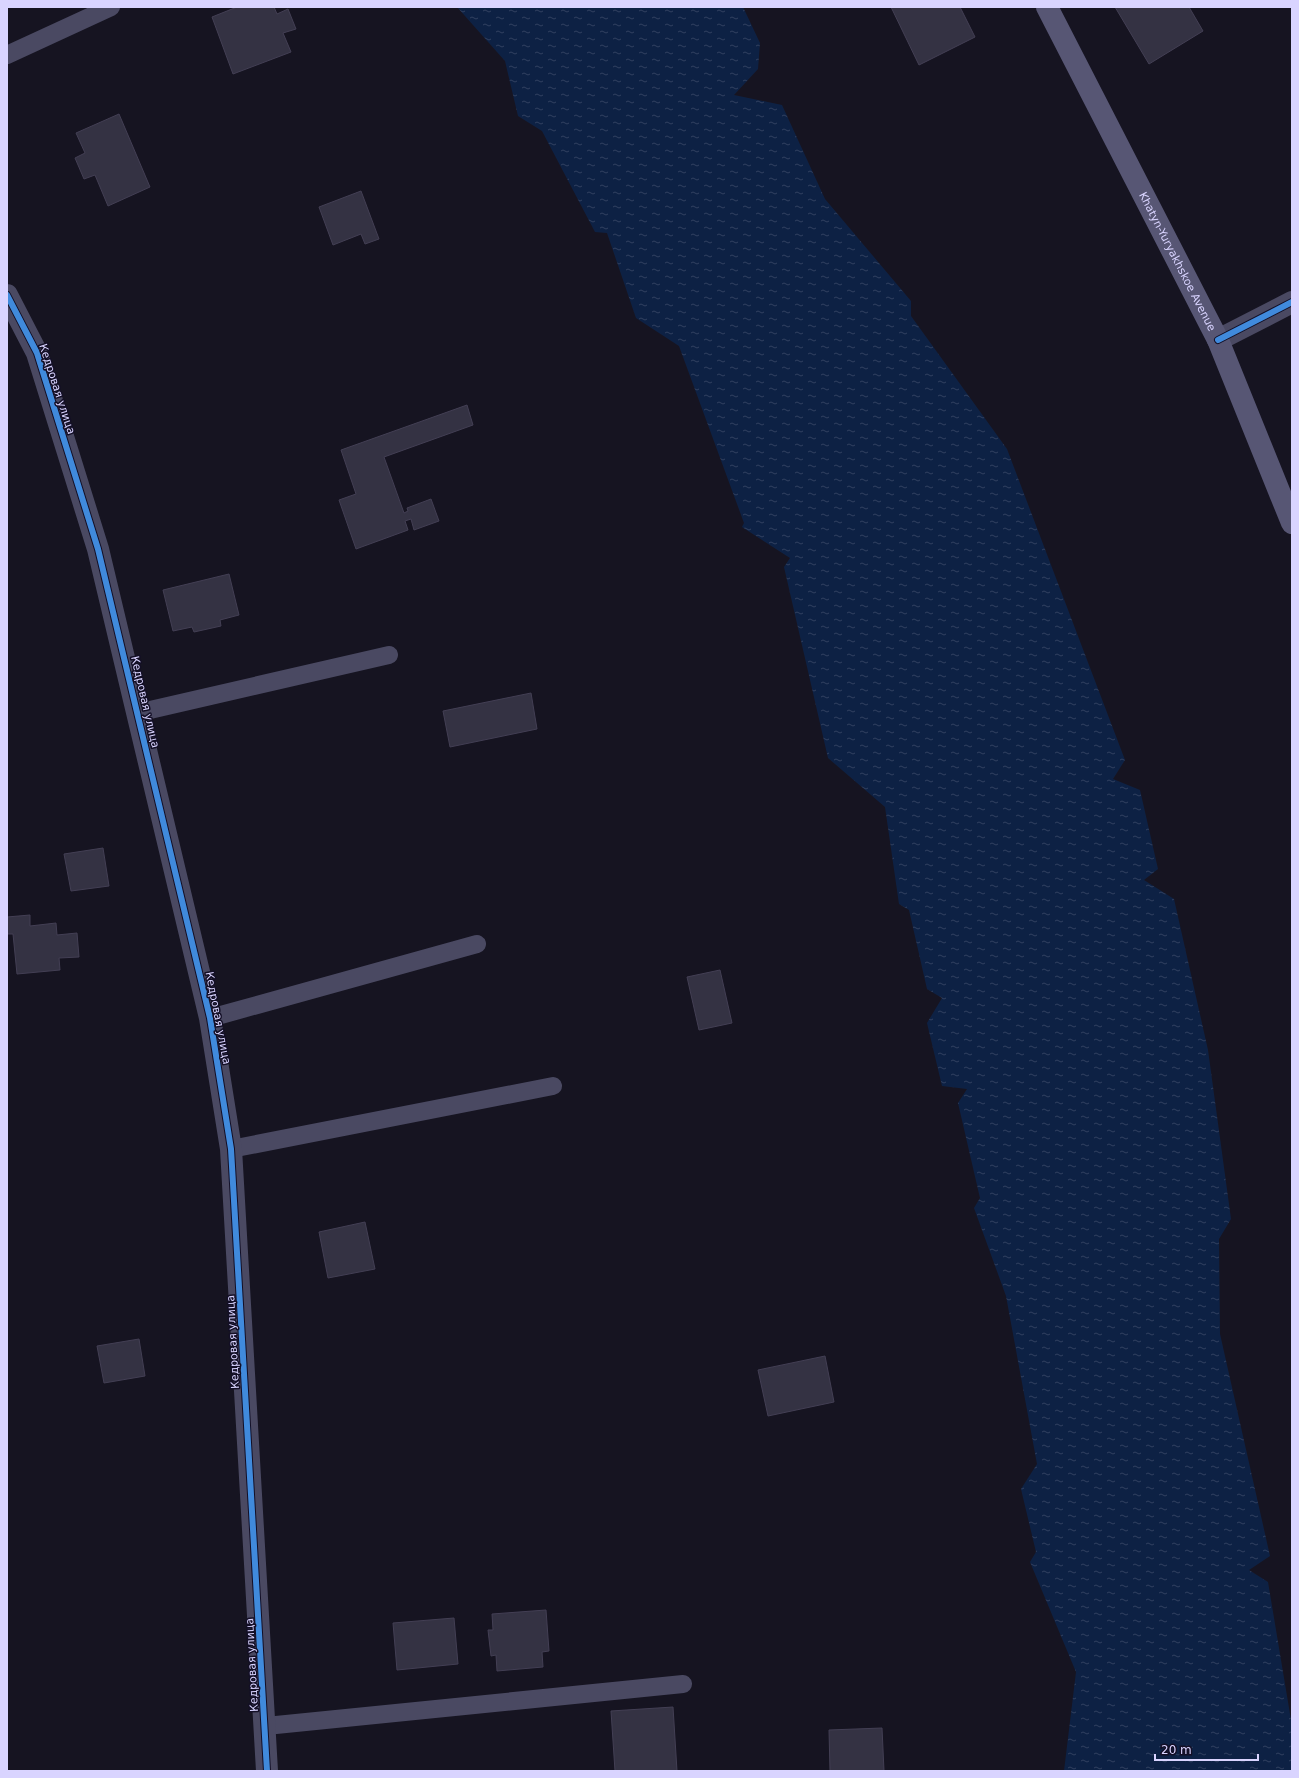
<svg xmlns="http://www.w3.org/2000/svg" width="1299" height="1778" font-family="'DejaVu Sans',sans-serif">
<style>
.water{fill:url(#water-ripples)}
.building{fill:#343243;stroke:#433f54}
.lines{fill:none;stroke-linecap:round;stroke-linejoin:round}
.lane{stroke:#4a4962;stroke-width:18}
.street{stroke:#4a4962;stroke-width:22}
.secondary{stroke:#575674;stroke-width:22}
.cycleway-casing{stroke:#130f26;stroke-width:8}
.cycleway{stroke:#408adc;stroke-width:6}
.labels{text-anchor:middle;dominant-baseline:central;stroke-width:3;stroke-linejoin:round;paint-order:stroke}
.street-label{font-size:11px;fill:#d9d4ff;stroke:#130f26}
</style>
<defs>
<pattern id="water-ripples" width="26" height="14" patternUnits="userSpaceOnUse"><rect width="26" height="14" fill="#0d2144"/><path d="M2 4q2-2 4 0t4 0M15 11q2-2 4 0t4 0" fill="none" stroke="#304060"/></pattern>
</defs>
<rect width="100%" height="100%" fill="#161421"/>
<!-- water -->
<path class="water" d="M457,7H743L760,43L758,69L734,95L782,105L825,199L911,301V316L1007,449L1125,760L1113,779L1140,790L1158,869L1144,880L1174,899L1208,1050L1231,1219L1219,1239L1220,1334L1270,1556L1249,1570L1268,1582L1292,1726V1771H1064L1076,1672L1030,1562L1036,1552L1021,1489L1037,1464L1006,1296L974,1208L980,1198L958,1103L967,1089L942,1086L927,1023L942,998L927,989L909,910L899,904L885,807L828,758L784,567L790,558L742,527L744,523L679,346L636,318L607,233L595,232L542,131L518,116L505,61Z"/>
<!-- building -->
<path class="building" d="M237,7H274L277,14L288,9L296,29L283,33L291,52L233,74L212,17Z
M891,7H960L975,37L919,65Z
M1115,7H1189L1203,31L1149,64Z
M119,114L150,187L108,206L95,175L84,179L75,158L85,153L76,133Z
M361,191L379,239L365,244L361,234L333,245L319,207Z
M467,405L473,425L384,457L404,513L408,511L407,508L431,499L439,521L414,530L411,519L405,521L408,530L356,549L339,500L356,494L341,450Z
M229,574L239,615L220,620L221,626L194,632L192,627L173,631L163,590Z
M531,693L537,729L450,747L443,711Z
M103,848L109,886L71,891L64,854Z
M30,915V926L56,923L57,935L77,933L79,957L59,958L60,970L17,974L13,934H7V917Z
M720,970L732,1023L699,1030L687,977Z
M365,1222L375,1269L328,1278L319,1232Z
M139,1339L145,1376L104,1383L97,1346Z
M825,1356L834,1402L768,1416L758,1370Z
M546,1610L549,1651L542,1652L543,1667L497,1671L496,1655L491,1656L488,1630H493L492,1614Z
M454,1618L458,1664L397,1670L393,1623Z
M673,1707L677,1771H615L611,1711Z
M882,1728L884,1771H830L829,1730Z"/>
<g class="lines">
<!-- lane -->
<path class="lane" d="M7,55L111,7
M137,713L389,655
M210,1018L477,944
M231,1149L553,1086
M266,1726L683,1684"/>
<!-- street -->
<path class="street" d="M7,295L37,353L98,549L210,1018L231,1149L267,1771
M1218,340L1292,302"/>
<!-- secondary -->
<path class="secondary" id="s1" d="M1047,7L1218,340L1292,523"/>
<defs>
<path id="cycleway" d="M7,295L37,353L98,549L210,1018L231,1149L267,1771
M1218,340L1292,302"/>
</defs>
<!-- cycleway casing -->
<use href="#cycleway" class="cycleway-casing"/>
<!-- cycleway -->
<use href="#cycleway" class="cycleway"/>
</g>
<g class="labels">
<!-- street labels -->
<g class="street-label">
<text stroke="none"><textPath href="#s1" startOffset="286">Khatyn-Yuryakhskoe Avenue</textPath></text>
<text transform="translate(57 389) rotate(72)">Кедровая улица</text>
<text transform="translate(145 702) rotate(77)">Кедровая улица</text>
<text transform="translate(218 1018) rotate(79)">Кедровая улица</text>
<text transform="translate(233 1342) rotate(-93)">Кедровая улица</text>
<text transform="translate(252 1665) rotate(-93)">Кедровая улица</text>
</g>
</g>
<!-- border -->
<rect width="1299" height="1778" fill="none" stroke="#d9d4ff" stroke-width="16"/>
<!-- scale -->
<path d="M1155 1754v6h103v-6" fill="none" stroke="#d9d4ff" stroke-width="2"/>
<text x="1161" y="1754" font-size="12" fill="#d9d4ff" stroke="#130f26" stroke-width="3" paint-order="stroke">20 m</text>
</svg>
